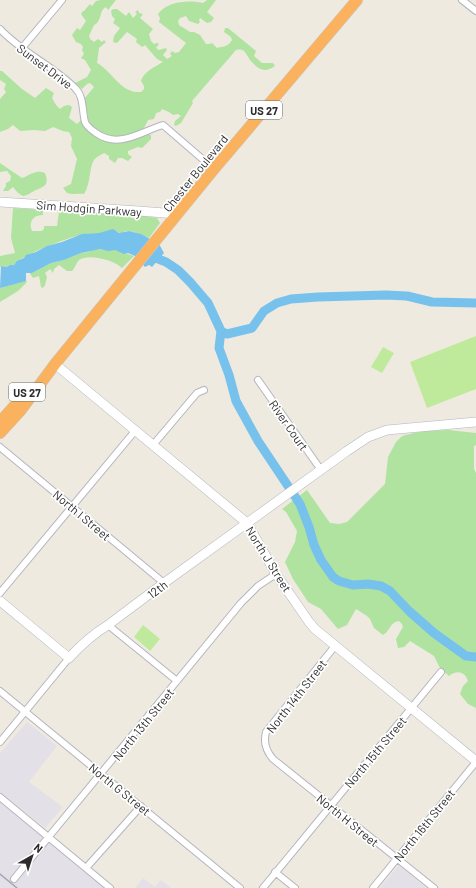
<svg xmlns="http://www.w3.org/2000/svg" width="476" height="888" font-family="Barlow,sans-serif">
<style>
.industrial{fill:#e3e0e7}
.green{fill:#afe39f}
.pitch{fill:#c0ea9b}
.water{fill:#77c1ed}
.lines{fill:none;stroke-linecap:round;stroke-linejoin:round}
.river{stroke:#77c1ed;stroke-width:9}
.street-casing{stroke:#b4b5c0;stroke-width:8}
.secondary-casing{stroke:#b4b5c0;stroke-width:10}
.highway-casing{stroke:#c8c8c8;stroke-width:12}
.street{stroke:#fff;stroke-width:6}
.secondary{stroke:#fff;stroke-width:9}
.highway{stroke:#fbb25f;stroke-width:11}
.rail{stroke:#a3a4b7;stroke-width:1.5}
.labels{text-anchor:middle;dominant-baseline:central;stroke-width:3.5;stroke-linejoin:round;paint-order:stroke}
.shield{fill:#fff;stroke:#6c6c6c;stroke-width:1}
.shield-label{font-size:11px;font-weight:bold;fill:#2d2d2d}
.street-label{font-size:12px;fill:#2d2d2d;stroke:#fff}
</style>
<rect width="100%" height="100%" fill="#eeeae0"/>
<!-- industrial -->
<path class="industrial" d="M27,722L57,746L29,782L63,807L45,828L0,792V753Z
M0,799L109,888H0Z
M399,865L426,888H380Z
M143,878L155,887L161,880L171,888H135Z"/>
<!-- green -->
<path class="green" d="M101,0H116L108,10L106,7C98,11 103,21 94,25L89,36L90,39L94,42L98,39L102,42L104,40L106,42L99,48L97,63C112,71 121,94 141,92L144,89V86L141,81C144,71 155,67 163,62L157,59L145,45L142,47L136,42L137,39L127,32L117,43L113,42L114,36L120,28L113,23L115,19L112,16L111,11L113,9H117L126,16L129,12L133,18L137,14L135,12L138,10L139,13L143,14L140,18L153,29L149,34L151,41L154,44L157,43L159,44L156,48L159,50L166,48L167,50L163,55L167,59L172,56L170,54L172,51L175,53L179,52L186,43L159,22L160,18L158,14C168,1 188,0 203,3L207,0H216L207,12L214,18L211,22L207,23L200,18L199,20L200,22L198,24L189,21L186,16L180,18L178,21L179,25L190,32H194L200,35L206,44H209L212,43L217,48C224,46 228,47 232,40L231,37L224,32L225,28H228L256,51L254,56L262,63H273L275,66C264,74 258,69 250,60C245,53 245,48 236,50L192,101L193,103L181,123L176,126L174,125L175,121L181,116L178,114L173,115L169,112L162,109L160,112L156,113L154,119L148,120L143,130L119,137L106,135L99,132L89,124L84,99L94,87L90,83L87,84L82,89L75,83L87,77L91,70L85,60L81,58L84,54L82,50L83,47L81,44L76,42L72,35L77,28L80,30L86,21L81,14L83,11H84L90,4L92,6L96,1Z
M0,71H2L22,89L35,98L46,88L54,93L52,98L56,105L60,109L64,106L69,105L72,107L69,118L77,124L82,119L109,142L119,143L148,134L151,135V139L142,148L138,147L128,151V154L132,157L128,161L122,158H118L115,163L109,159V156L104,153C101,155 96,157 94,160C89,167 91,183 84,194C78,193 74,195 67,193L63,188L71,184L77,159L71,146L72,138L69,132C63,132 59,129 53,127L45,131L34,130L20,131L13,125L8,129L0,132V99L6,92L4,89L6,84L0,80Z
M0,163L22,178C30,175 36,169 45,173C49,184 46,186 36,190C31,192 29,195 23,196L18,193L13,187L8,191H3L6,186V183L10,181L11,176L7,171L0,172Z
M13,208L43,210V215C33,215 28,222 32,231H42L44,229V226H57L59,211L144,216L157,218L160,223L149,238C142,235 136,232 129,231C125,230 124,233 121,233C119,233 117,231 115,231C110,230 105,233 100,233C94,234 87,233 81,235C69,237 19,256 14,265H10L7,267L2,266L0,267V256L15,253L11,238Z
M93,249L115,250L134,256L122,268C115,260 88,253 79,260C76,263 75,268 72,271H67L59,265L54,269L53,273L50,269L45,273L47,277L45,285L43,288L41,287L39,276L33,278L29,272L32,273L51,263L64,260L81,253L88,252Z
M23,281H26L27,282L18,291L0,302V288Z
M448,430L476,433V445L474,446V469L476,473V708L468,704L460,694L463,686L468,681C465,671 456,670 449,676L440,668L434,656L410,641L404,647L398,648L396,639L403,627L402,624L399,621C390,622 390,631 383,635L374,628L370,619L367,616L356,609L347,625L338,629L321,609L308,602L293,579L285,562L295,542L297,531L286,512L282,509L307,490L330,523L339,524L347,522L385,484L388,457L396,442L401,437L405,435L424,431Z"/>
<!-- pitch -->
<path class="pitch" d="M476,336V389L427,408L410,362Z
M383,347L394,353L382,373L371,367Z
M143,625L160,639L150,651L134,637Z"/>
<!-- water -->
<path class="water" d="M113,229L119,233L129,231L141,234L159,244L164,253L152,267L149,265L145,267L135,256L128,253L124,254L115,250L108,251L100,249L81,253L64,260L51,263L32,273H26V281L0,288L1,266L7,267L10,265H14L17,261L24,258L26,255L36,252L47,246L62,242L82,234L99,233Z"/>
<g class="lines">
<!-- river -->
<path class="river" d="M148,255L166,262L178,270L190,282L208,303L221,331L219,348L229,375L236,401L258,441L300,504L309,527L314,545L321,560L333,577L339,581L353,585L368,584L381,586L390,591L409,611L434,633L466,656L476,657
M221,331L227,334L252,328L264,311L277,303L291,299L318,297L386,295L407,296L432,302L476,303"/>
<defs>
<path id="street" d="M462,0L476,11
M0,29C21,52 52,65 75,88C84,96 82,111 85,122C87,127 92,130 96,133C119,149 140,132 163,125L214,169
M22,48L62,0
M258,380L321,470
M153,445L191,400L197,393L204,390
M0,447L164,583
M0,593L135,431
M108,625L177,681
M335,646L266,732C263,743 266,751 273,759L434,888
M0,691L240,888
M0,742L69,658
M0,797L110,888
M86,868L141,806
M275,872L295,888
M14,879L241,603L258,586L276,574
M263,888L441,672
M373,888L476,762"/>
<path id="secondary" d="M0,202L139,211L177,214
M55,364L247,523L276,574L309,622L315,629L476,761
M0,601L69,658C81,645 93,634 108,625L164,583L347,451L368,437L387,430L476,422"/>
<path id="highway" d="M0,422L26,393
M0,433L21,410L55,364L214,169L357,0"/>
</defs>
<!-- street casing -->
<use href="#street" class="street-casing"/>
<!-- secondary casing -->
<use href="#secondary" class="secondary-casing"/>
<!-- highway casing -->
<use href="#highway" class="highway-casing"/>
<!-- street -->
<use href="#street" class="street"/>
<!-- secondary -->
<use href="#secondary" class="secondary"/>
<!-- highway -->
<use href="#highway" class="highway"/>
<!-- rail -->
<path class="rail" d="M0,874L17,888"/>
</g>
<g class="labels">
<!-- shield labels -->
<g class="shield">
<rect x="246" y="101" width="36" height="18" rx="3"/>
<rect x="9" y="383" width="36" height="18" rx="3"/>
</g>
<g class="shield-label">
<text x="264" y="110">US 27</text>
<text x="27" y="392">US 27</text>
</g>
<!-- street labels -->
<g class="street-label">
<text transform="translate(45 66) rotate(37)">Sunset Drive</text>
<text transform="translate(195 173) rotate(-51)">Chester Boulevard</text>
<text transform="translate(89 208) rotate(4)">Sim Hodgin Parkway</text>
<text transform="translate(289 425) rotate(55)">River Court</text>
<text transform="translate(82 515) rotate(40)">North I Street</text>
<text transform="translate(269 559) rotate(58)">North J Street</text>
<text transform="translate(157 589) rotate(-37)">12th</text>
<text transform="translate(296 696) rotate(-52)">North 14th Street</text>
<text transform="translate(143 724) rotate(-51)">North 13th Street</text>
<text transform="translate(375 752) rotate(-50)">North 15th Street</text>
<text transform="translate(120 789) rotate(39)">North G Street</text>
<text transform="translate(348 820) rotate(39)">North H Street</text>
<text transform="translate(424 825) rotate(-51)">North 16th Street</text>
</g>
</g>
<!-- north arrow -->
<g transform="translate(32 856) rotate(39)" stroke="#ffffff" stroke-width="3" paint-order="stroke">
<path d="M0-3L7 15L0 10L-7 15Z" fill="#2d2d2d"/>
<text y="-6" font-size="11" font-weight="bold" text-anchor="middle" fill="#2d2d2d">N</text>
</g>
</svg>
